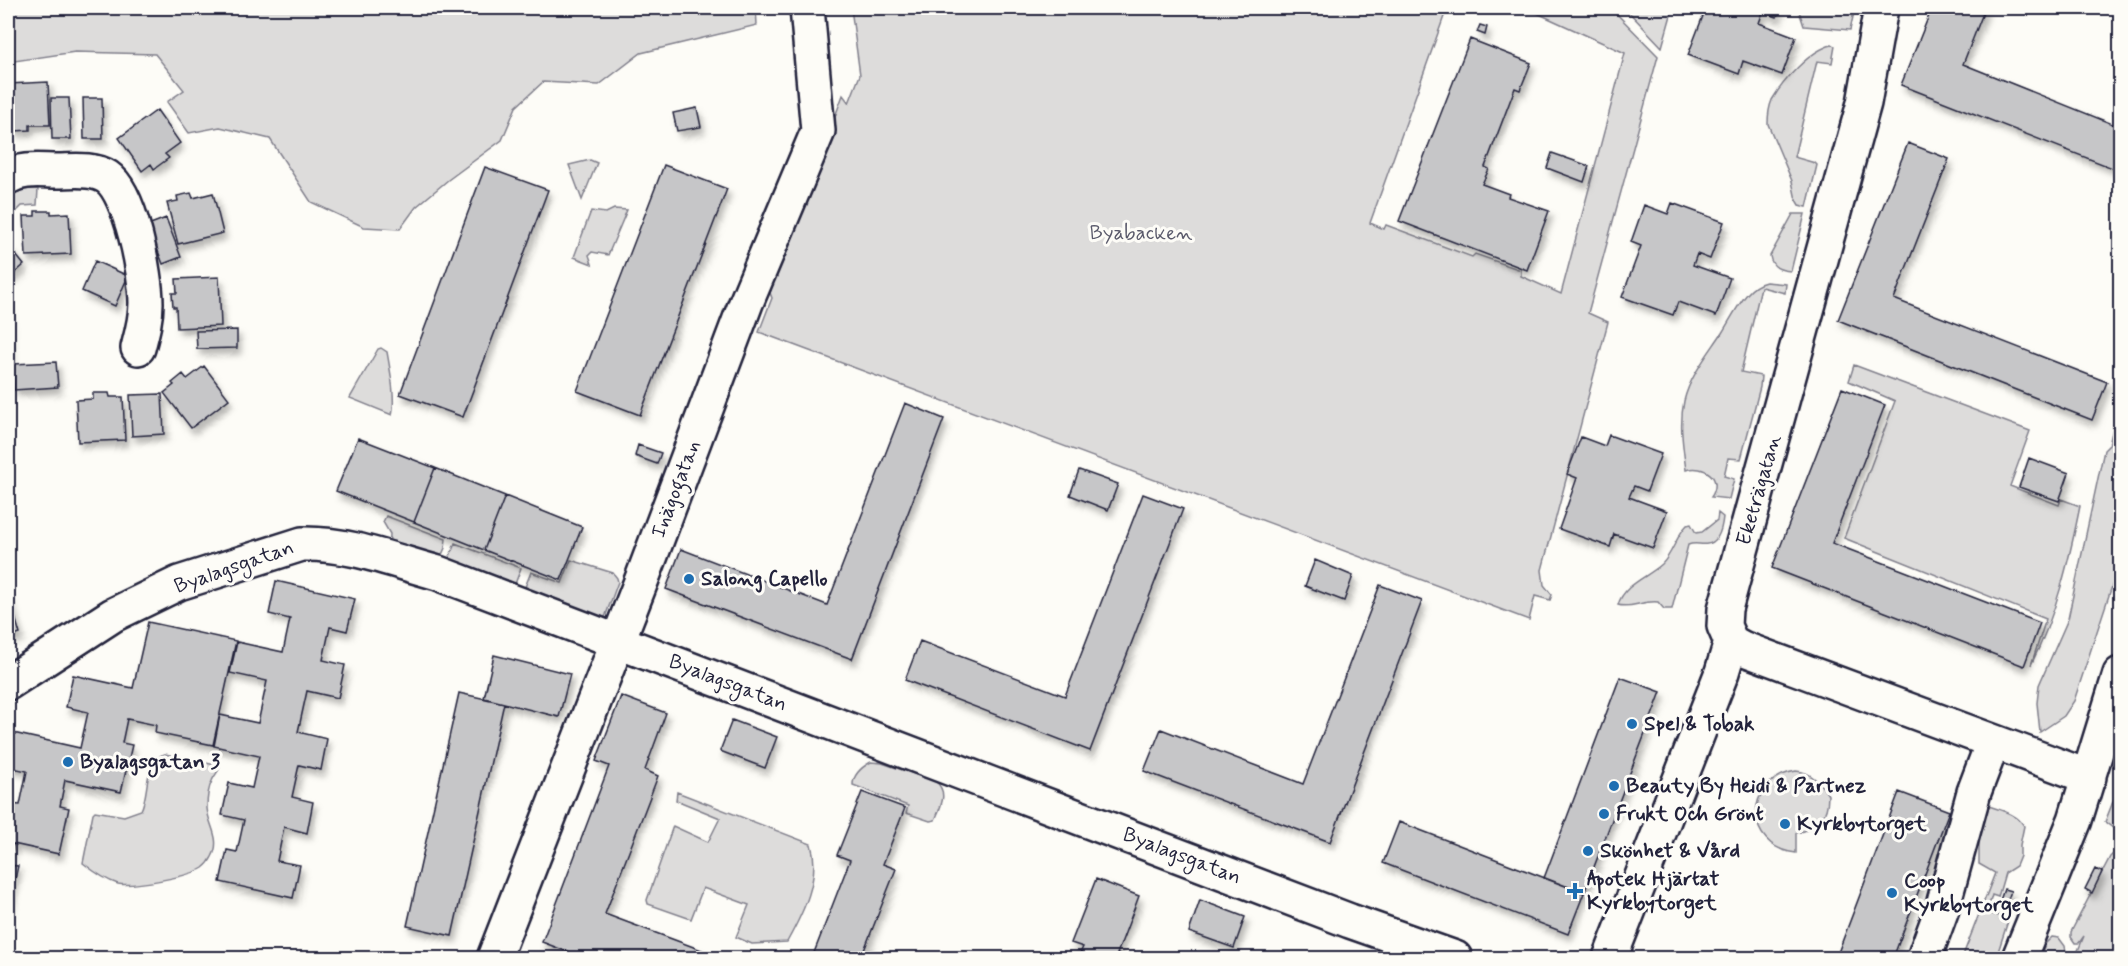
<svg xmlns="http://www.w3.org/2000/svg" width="2128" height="966" font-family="Mynerve,sans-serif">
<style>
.green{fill:#dddcdb;stroke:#807f8b;stroke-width:1.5}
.building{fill:#c6c6c8;stroke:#22223b;stroke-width:1.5;filter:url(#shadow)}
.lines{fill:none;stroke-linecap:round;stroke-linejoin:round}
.minor-casing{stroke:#22223b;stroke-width:38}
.minor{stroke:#fdfcf7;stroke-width:33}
.poi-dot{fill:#1f6fb2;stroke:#fdfcf7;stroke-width:2}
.labels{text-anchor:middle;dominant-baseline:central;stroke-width:6;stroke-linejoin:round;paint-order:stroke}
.park-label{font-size:21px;fill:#5a5a6b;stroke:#fdfcf7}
.street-label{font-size:21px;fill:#22223b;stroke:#fdfcf7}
.poi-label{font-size:21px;font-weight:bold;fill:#22223b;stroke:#fdfcf7;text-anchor:start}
</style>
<defs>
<filter id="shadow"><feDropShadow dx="3.5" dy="6" stdDeviation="3" flood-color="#0004"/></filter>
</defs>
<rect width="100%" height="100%" fill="#fdfcf7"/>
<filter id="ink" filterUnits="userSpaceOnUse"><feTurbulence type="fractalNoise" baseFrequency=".0167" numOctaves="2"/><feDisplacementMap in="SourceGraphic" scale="12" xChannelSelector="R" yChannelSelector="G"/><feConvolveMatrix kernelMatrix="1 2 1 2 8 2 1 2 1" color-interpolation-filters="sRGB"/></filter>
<g filter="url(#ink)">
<!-- green -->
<path class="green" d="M8,8H756L757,25L641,53L599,85L543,82L516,107L502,140L448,180L416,207L400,229L364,227L311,202L270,139L220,127L189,133L167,102L184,90L155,54L75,52L8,62Z
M851,8H1447L1370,223L1384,229L1386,225L1472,257L1475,254L1521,270V276L1561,294L1625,53L1526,8H1611L1658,56L1588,313L1608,322L1542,570L1544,585L1552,595L1550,600L1535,596L1529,620L759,332L772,298L770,293L772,286L843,95L849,103L860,75Z
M1625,8H1673L1662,47Z
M1798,8H1855L1850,30L1804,26Z
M1832,45L1835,46L1832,63L1817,61L1794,157L1815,163L1817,165L1807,207L1799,205L1796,200L1792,181L1768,124C1768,116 1769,107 1772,100C1783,81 1810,50 1832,45Z
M590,160L597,163L582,200L569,165Z
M14,189H38L37,205L22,206L9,219L8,194Z
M614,209L627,210L608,255L592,252L589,255L592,264L574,257L591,211L606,213Z
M1793,214H1805L1791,271C1780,270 1772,268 1770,256Z
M1766,282L1786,284L1785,293L1761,287L1741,372L1761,376L1760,387L1741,459L1728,458L1724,476L1734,479L1729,499L1711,497C1724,478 1704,464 1686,470C1683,447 1679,424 1684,401C1690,376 1708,354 1722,333C1730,320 1737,306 1747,294C1752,288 1758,284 1766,282Z
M381,348L387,352C390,369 396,399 392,415L350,398L378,349Z
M1854,365L2030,431L2010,486L2059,505L2061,499L2080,506C2069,561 2056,615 2031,665L2046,619L1844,538L1895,401L1849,381Z
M2120,398V562L2074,701L2064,716L2040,732L2037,703L2039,685L2068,619L2104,450L2109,445Z
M1718,513L1723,517C1722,527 1719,543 1707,544C1700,545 1695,542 1688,545L1672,609H1664L1658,602C1644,600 1630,609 1618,605C1624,584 1648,577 1662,564C1673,553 1676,536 1687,525L1691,524L1696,533L1702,532L1717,520Z
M386,516L446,539L445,548L440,559L389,550L390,534L383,522Z
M455,543L521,568L512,592L446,567Z
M571,560L613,573L617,578L618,582L604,620L521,597L531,572L562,583Z
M165,754L220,766C219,772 214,775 212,781C208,789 207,800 207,808C208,825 222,839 212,857C210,861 207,865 203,868C191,876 133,887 118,884C105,880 93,871 83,863L93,813L95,811L124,816L141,810C150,793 143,760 165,754Z
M871,762L882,763L935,781C949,792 941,806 935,820L930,821L906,813L908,806L853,785C853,774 862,767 871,762Z
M1796,771C1811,772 1820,782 1828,795C1828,817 1818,829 1796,833V853C1744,848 1742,780 1796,771Z
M2120,784V831L2113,828L2105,822Z
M677,792L811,844C821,878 803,913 787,942L752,944L736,937L749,905L703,888L691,919L648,904L647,900L673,826L708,842L720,818L676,800Z
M1986,805C1999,810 2017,813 2024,826L2020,845V856L2016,866L2005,873L1998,897L1992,895L1987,913L2009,918L1996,958H1962L1995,873L1979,864V835Z
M2120,840V958H2075L2084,936L2079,943H2075L2071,937V932L2110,857L2117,850Z
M2052,937L2059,938L2065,946L2067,958H2040L2045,944Z"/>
<!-- building -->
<path class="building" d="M1706,8H1780L1777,17L1763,12L1759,23L1796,37L1782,75L1743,61L1739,74L1688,55Z
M1932,8H1985L1963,64L2120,127V171L1901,85Z
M1480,25L1487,27L1485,35L1477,32Z
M1470,39L1531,63L1520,90L1515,88L1485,167L1489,169L1482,184L1509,194L1508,197L1549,211L1527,270L1399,221Z
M48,82L50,125H30V130L15,131V126H8V84Z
M51,98H69L71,139H52Z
M83,98H102L103,139H84Z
M697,108L701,127L677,131L673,113Z
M157,110L180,143L165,154L169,158L154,169L151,164L142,171L119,138Z
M1908,143L1949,159L1894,299L2107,382L2092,420L1838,320Z
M1552,153L1589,166L1584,182L1547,168Z
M664,165L727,189L640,415L577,391Z
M485,167L548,190L463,417L400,394Z
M191,193L193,198L213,193L223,233L178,244L167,203L178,201L177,196Z
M1672,203L1724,222L1710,259L1697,254L1693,265L1730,278L1716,316L1678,302L1673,315L1622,297L1641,246L1631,242L1644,205L1668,214Z
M35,211H51V214L69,213L71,254L26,256L24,216H35Z
M166,218L181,257L163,264L148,225Z
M8,245L24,265L9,278L8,276Z
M95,261L128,276L115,306L82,291Z
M219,277L221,326L177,328L176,307H173L172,293H177L176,279Z
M8,304L11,370H8Z
M237,330V348L197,349L196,331Z
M56,362L58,387L14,390L13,364Z
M204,366L229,399L191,428L164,393L174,385L172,383L183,374L187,379Z
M1842,388L1885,405L1832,543L2040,623L2024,666L1772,568Z
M93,393H109L110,397H123L125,440L78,442L76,400L93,399Z
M162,394L164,434L132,436L130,395Z
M905,403L944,419L852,659L666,589L681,549L827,605Z
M1609,435L1661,454L1647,491L1634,486L1629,497L1667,511L1653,548L1614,534L1610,547L1559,529L1577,478L1567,474L1581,437L1605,446Z
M358,438L435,468L414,522L336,491Z
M638,445L661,453L657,464L635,456Z
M2029,458L2069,473L2059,501L2019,487Z
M435,468L505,496L484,550L414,522Z
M1079,470L1118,484L1108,510L1070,495Z
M1143,494L1183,509L1090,751L905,680L920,641L1065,696Z
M505,496L582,527L561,580L484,550Z
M1315,560L1353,576L1344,601L1305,586Z
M276,581L355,599L347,631L330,627L323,660L345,665L338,698L307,691L298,732L327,739L321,770L299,765L292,797L313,802L307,833L284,827L277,861L300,865L293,898L220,882L227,850L237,852L244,820L222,815L229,783L252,788L259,756L214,746L220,715L258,723L267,681L230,673L237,642L283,652L290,619L269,614Z
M1380,585L1422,601L1330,842L1144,771L1161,729L1303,784Z
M8,593L20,634L8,638Z
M148,622L236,641L213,745L155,733L156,725L127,719L122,743L132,745L121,792L65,780L60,806L69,808L59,854L13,844L8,865L18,866L8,910V809L9,804L20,805L27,771L8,767L13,733L80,748L88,712L66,707L73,675L133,688Z
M494,655L570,674L559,717L484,698Z
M1620,677L1661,692L1584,893L1544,878Z
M459,693L504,703L452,936L407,926Z
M621,696L666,713L645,770L658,776L605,914L723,958H584L542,942L609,766L596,761Z
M732,720L777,737L765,768L720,751Z
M862,792L905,808L883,864L896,869L861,958H812L850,860L837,855Z
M1899,792L1949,811L1893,958H1836Z
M1399,822L1584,893L1568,934L1383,863Z
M2095,869L2102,872L2092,893L2085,889Z
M1096,879L1139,896L1117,954L1129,958H1078L1083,947L1071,943Z
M2004,889L2011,891L2004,911L1997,909Z
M1200,900L1245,917L1234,948L1189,932Z"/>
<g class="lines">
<defs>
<path id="minor" d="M8,177C23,168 40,171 57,171C73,171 93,168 107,177C131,193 146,275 146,303C146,319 142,333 138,348
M1731,642L1742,648L2089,777
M8,683L113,615L179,583L302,544C349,543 394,561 438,573L1350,921L1455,958
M494,958L642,579L746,303L818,131L807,8
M1610,958L1722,672L1731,642L1724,626L1725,609L1864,103L1881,8
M1924,958L1942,909L1974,792L1993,742
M2019,958L2075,820L2120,674"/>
</defs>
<!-- minor casing -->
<use href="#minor" class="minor-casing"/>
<!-- minor -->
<use href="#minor" class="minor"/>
</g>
</g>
<!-- markers -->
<g class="poi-dot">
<circle cx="689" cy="579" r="6"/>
<circle cx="1632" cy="724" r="6"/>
<circle cx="68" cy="762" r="6"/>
<circle cx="1614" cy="786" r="6"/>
<circle cx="1604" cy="814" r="6"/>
<circle cx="1785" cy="824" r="6"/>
<circle cx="1588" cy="851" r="6"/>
<path d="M1572 882h6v6h6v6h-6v6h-6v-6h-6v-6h6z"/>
<circle cx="1892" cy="893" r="6"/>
</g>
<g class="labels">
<!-- park labels -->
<g class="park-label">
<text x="1141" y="233">Byabacken</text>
</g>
<!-- street labels -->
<g class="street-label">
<text transform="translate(676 489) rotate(-69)">Inägogatan</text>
<text transform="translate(1759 490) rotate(-74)">Eketrägatan</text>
<text transform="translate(234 567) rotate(-19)">Byalagsgatan</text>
<text transform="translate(728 683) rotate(21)">Byalagsgatan</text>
<text transform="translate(1182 856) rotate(21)">Byalagsgatan</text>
</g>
<!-- poi labels -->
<g class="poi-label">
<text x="701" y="579">Salong Capello</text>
<text x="1644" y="724">Spel &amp; Tobak</text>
<text x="80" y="762">Byalagsgatan 3</text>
<text x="1626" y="786">Beauty By Heidi &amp; Partnez</text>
<text x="1616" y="814">Frukt Och Grönt</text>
<text x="1797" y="824">Kyrkbytorget</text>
<text x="1600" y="851">Skönhet &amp; Vård</text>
<text x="1587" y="879">Apotek Hjärtat<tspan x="1587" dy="24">Kyrkbytorget</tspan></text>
<text x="1904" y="881">Coop<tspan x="1904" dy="24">Kyrkbytorget</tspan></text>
</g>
</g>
<!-- margin -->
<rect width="2128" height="966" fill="none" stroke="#fdfcf7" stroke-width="30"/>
<rect x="15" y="15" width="2098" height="936" fill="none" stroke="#22223b" stroke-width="2" filter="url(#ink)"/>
</svg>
